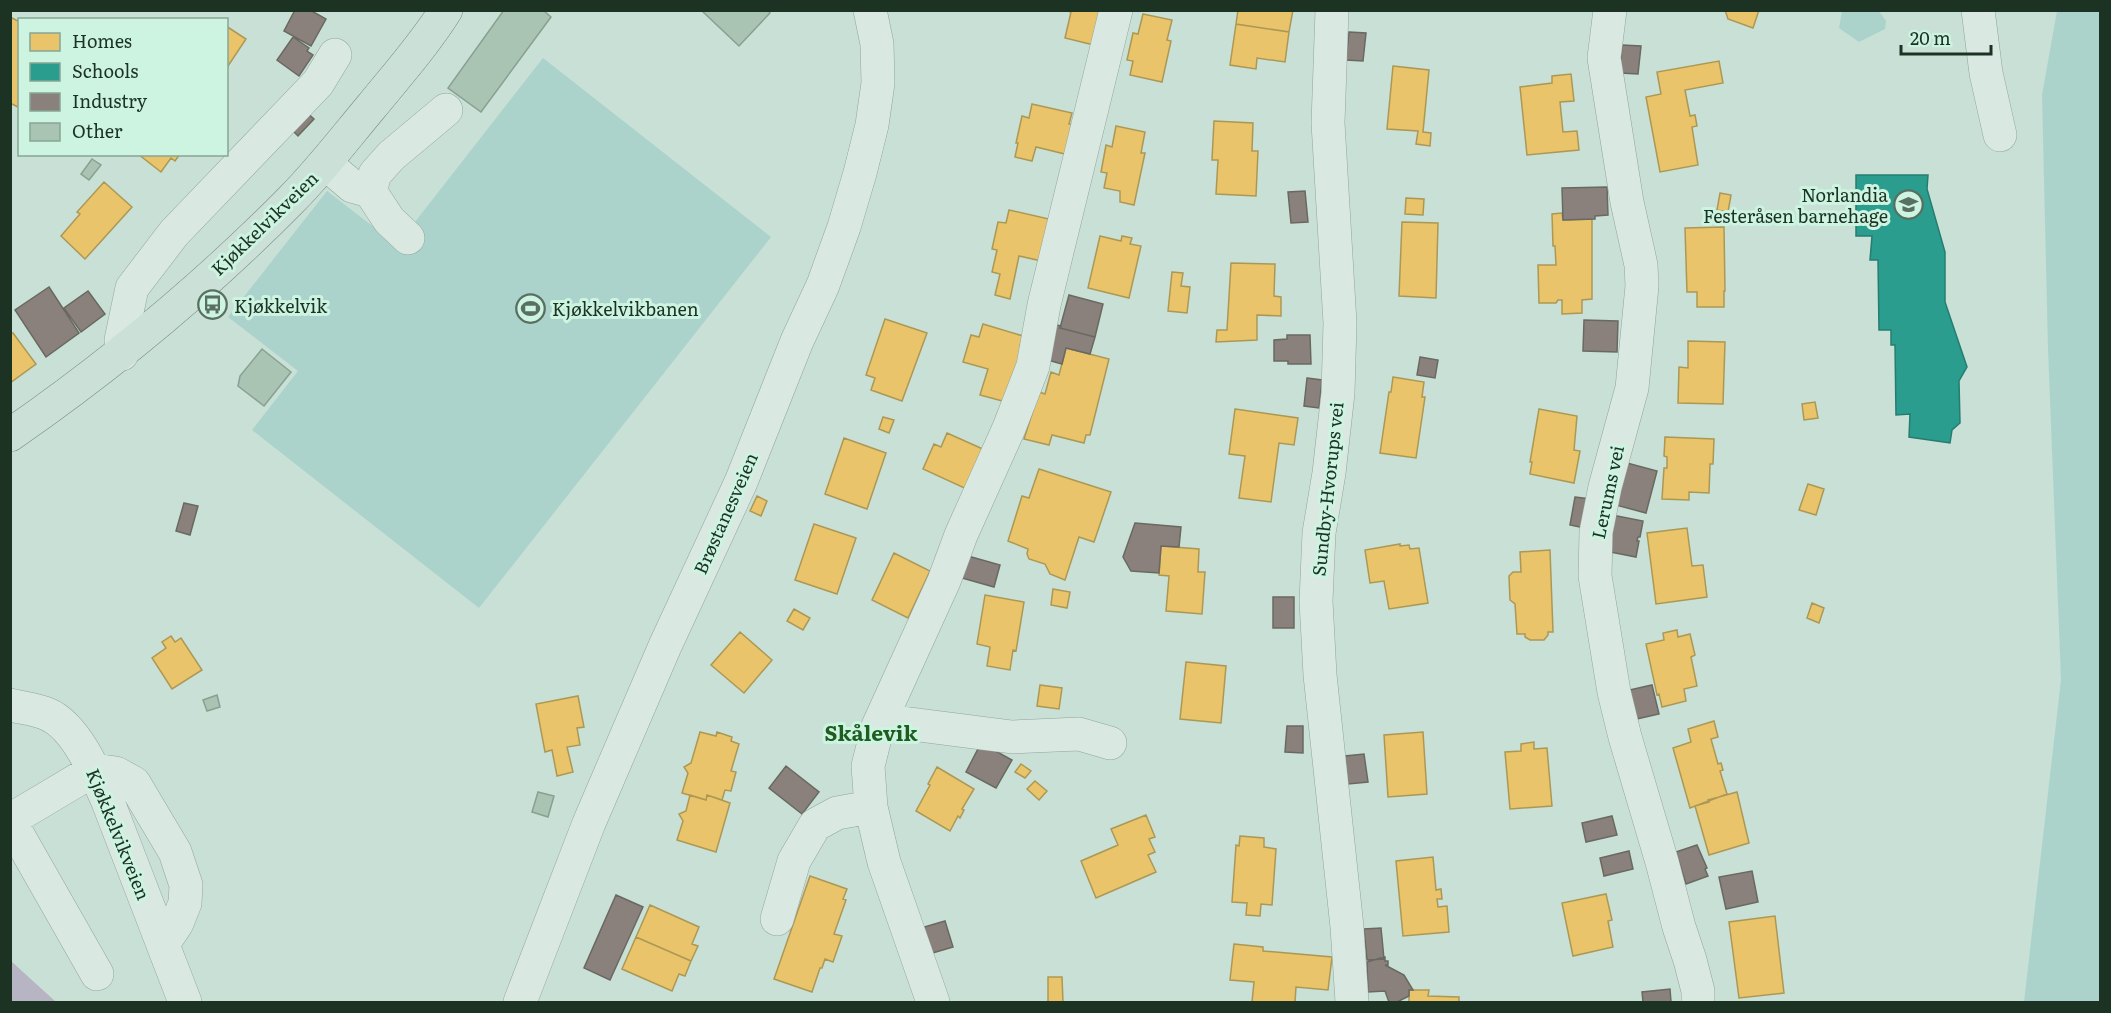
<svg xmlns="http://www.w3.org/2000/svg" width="2111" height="1013" font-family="Literata,serif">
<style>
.green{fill:#abd3cc}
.water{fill:#b7b4c4}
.homes{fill:#e9c46a;stroke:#ac9855;stroke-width:1.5}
.schools{fill:#2a9d8f;stroke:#267d6f;stroke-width:1.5}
.industry{fill:#8a817c;stroke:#696961;stroke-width:1.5}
.building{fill:#a9c4b3;stroke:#88a091;stroke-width:1.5}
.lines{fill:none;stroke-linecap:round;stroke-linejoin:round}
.minor-casing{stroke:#92a59b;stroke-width:34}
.major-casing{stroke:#798a80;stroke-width:34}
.minor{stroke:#dae8e2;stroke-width:33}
.major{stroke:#cbe0d6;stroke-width:33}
.labels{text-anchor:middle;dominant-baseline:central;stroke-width:6;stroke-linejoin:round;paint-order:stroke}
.poi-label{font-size:18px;fill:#1c3223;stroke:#cdf3e1;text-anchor:start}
.street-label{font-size:18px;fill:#1c3223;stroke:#cdf3e1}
.quarter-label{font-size:21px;font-weight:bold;fill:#1e5c1f;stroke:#cdf3e1}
</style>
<rect width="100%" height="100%" fill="#c8e0d5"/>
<!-- green -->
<path class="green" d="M1842,11H1879L1886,21L1885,29L1859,42L1839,28Z
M2057,11H2100V1002H2024L2061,680L2048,348L2042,95Z
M543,58L771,237L479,608L252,430L298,371L228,317L327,191L397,245Z"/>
<!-- water -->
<path class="water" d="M12,962L56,1002H11Z"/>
<!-- homes -->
<path class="homes" d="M1063,10H1102L1094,45L1065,38L1071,12Z
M1238,10H1293L1289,32L1236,24Z
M1725,10H1759L1753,28L1728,19Z
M1143,14L1172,20L1167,40L1171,41L1162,82L1130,75L1133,61L1127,60L1133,33L1138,34Z
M10,17L20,22V108L10,103Z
M1236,24L1289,32L1285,62L1257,58L1256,69L1230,65Z
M226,26L246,39L226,69Z
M1719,61L1723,83L1685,90L1690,116L1695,115L1697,126L1692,127L1698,165L1660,172L1646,97L1661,94L1657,72Z
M1393,66L1429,70L1423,132L1431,133L1430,146L1416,144L1418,131L1387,129Z
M1571,74L1574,101L1560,102L1563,132L1577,131L1579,150L1527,155L1520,87L1552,83V76Z
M1032,104L1072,113L1069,124L1076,125L1069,155L1036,147L1032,161L1015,157L1018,143H1016L1022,116L1029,118Z
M1214,121L1253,123L1252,151H1258L1256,196L1216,194L1218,160H1212Z
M1116,126L1145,132L1141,153H1145L1134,205L1120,202V191L1104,188L1107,173L1101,172L1106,145L1112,147Z
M138,154H180L175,161L171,158L161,172Z
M104,182L132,207L85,259L61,236L80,214L77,212Z
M1720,193L1731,195L1728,212L1717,210Z
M1406,198L1424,199L1423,215L1405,214Z
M1009,210L1049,219L1046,262L1019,256L1010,299L995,295L1000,274L992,272L997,250L992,249L998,222L1006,223Z
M1562,213L1563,220L1592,219V299L1582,300V313L1562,314V300H1558L1556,303H1539L1538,265H1556L1555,246H1553L1552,214Z
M1402,222L1438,223L1436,298L1399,296Z
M1724,227L1725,291H1724V307H1697V292H1687L1685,228Z
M1100,236L1121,241L1122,236L1132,238L1130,244L1141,246L1129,298L1088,288Z
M1231,263L1275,264L1274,296L1281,297V316L1257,315V340L1216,342L1217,330H1227Z
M1172,272L1183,273L1181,286L1190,287L1187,313L1168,311Z
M885,319L927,333L902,401L871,390L875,378L866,375Z
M983,324L1023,336L1020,346L1026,348L1010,403L980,395L988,369L963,362L971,335L979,337Z
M13,333L36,364L10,383V334Z
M1688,341L1725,342L1723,404L1678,403L1679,367L1688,368Z
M1066,348L1109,359L1090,435H1086L1084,443L1052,435L1049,445L1024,439L1039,392L1045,394L1051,372L1059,375Z
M1393,377L1424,382L1422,397H1425L1416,458L1380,453L1389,392H1391Z
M1815,402L1818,418L1804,420L1802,404Z
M1235,409L1298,418L1294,445L1279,443L1271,502L1239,498L1245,456L1229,454Z
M1539,409L1577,416L1574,450L1580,451L1574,483L1530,474L1532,462H1530Z
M883,417L894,420L889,433L879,429Z
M947,433L985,450L973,492L923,469L934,444L941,447Z
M1665,437L1714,439L1713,464H1710L1709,493L1689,492V500L1662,499L1664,468H1667V457L1664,456Z
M844,438L886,453L867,509L825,494Z
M1039,469L1111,492L1094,542L1079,537L1065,580L1050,574L1045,564L1029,559L1027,554L1028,549L1008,541L1022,496L1029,498Z
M1808,484L1824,489L1816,515L1799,510Z
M757,496L767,501L761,516L750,511Z
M814,524L856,538L837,594L795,580Z
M1687,528L1692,566L1703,565L1707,597L1656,604L1647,533Z
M1400,544V546L1409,545L1410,549L1419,548L1428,603L1389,609L1384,581L1370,583L1365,550Z
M1161,546L1199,549L1198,572H1205L1202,614L1166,611L1169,576L1159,575Z
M1550,550L1553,632H1548V635L1544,640H1530L1525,637V634H1517L1515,604L1510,600L1509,576L1513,572H1521L1520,552Z
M894,553L930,571L908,618L872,600Z
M1053,589L1070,592L1067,608L1051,605Z
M985,595L1024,602L1016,651L1013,650L1010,670L987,666L990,647L977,644Z
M1812,603L1824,608L1819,623L1807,618Z
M794,609L810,618L803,630L787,621Z
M1677,630L1678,637L1690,634L1695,655L1691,657L1697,686L1684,689L1686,701L1662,707L1659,694L1657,695L1646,644L1664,640L1663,633Z
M740,632L772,660L744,693L711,665Z
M171,636L175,642L181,638L202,670L172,689L152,658L166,648L162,642Z
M1186,662L1226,666L1221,723L1180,719Z
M1040,685L1062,688L1059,709L1037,706Z
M578,696L584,727L577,728L580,745L567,747L573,772L557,776L552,750L545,752L536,704Z
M1714,721L1718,737L1711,739L1718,764L1721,763L1723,770L1720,771L1727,794L1690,808L1673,748L1691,742L1688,729Z
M700,732L716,736L717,732L732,737L731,741L739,744L731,771L736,772L731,791L725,790L722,800L707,795L706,800L682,793L688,773L684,767L691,763Z
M1423,732L1427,794L1388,797L1384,735Z
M1534,742V749L1547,748L1552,806L1510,809L1505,752L1521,751V744Z
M1021,764L1031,771L1025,778L1015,772Z
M937,767L974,789L962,809L964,810L960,818L958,816L950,831L916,811L930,785L928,784Z
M1035,781L1047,791L1039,800L1027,789Z
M1737,792L1749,843L1709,855L1695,806L1709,802L1708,800Z
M690,795L706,800L707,795L730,803L716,852L677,840L683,821L679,814L686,811Z
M1146,815L1155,837L1149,839L1155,852L1148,855L1156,872L1096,898L1081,861L1118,845L1111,829Z
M1240,836L1264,838V847L1276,849L1272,905L1261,904L1260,916L1246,915L1247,903L1232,902L1236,845L1239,846Z
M1433,857L1436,890L1441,889L1442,899H1437L1438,907L1447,906L1449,932L1403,936L1396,861Z
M810,876L847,889L843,899L846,900L834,934L842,936L833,962L825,959L822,968H820L812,992L774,979Z
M1606,894L1612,920L1608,921L1613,947L1573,956L1562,903Z
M650,905L699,927L692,944L698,946L691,961L636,937Z
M1775,916L1784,993L1739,998L1729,922Z
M636,937L691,961L685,976L679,974L672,991L622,969Z
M1234,944L1263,947V951L1332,957L1328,990L1296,987L1295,1002H1252L1254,982L1230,980Z
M1048,977H1062L1063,1002H1048Z
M1409,990H1429L1428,996L1459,997V1002H1409Z"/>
<!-- schools -->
<path class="schools" d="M1856,175H1928L1927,189L1945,252V302L1967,367L1959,381L1960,423L1952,430L1950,443L1909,437L1910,414L1896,415L1895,345H1891V330H1879L1878,260H1870L1872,236H1856Z"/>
<!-- industry -->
<path class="industry" d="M295,10H310L326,19L311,46L284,31Z
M1349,32L1366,33L1363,61L1346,60Z
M293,37L309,48L307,51L313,55L299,76L277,60Z
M1622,45L1641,46L1638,74L1620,73Z
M303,109L314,119L298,136L288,126Z
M1607,187L1608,215L1595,216V219L1563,220L1562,188Z
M1305,191L1308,222L1291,223L1288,192Z
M49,287L79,333L46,357L15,310Z
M88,291L105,314L81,332L64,308Z
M1069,295L1103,304L1095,337L1060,328Z
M1584,320L1618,321L1617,352L1583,351Z
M1053,324L1061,326L1060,328L1095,337L1090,354L1066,348L1062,364L1044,359Z
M1287,335H1310L1311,364H1288V361H1274V340L1287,339Z
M1420,357L1438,360L1435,378L1417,375Z
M1307,378L1322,380L1319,408L1304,406Z
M1627,463L1657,471L1646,513L1616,505Z
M1575,497L1590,499L1585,528L1570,525Z
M184,503L198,506L190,535L176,531Z
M1612,515L1643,521L1640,537H1638L1637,541H1639L1636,557L1605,551Z
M1135,523L1181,527L1179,547L1161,546L1159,573L1131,571L1123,557Z
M968,556L1000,565L994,587L962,578Z
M1273,597H1294V628H1273Z
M1652,685L1659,714L1632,720L1625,691Z
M1287,726H1303V753L1285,752Z
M981,743L1012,760L996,788L966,772Z
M1364,754L1368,782L1348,784L1345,756Z
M786,766L819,792L802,814L769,788Z
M1612,816L1617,835L1586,842L1582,823Z
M1697,845L1707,868L1705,869L1708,876L1686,884L1676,852Z
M1629,851L1633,869L1604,876L1600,858Z
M1752,871L1758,902L1726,909L1719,877Z
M616,895L643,907L610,980L584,968Z
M945,921L953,947L929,954L921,928Z
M1381,928L1384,959L1367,960L1364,929Z
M1384,957H1385V961H1388V965H1385L1404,975L1413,990H1409V996L1397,1002H1389L1385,991L1368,992L1367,962Z
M1670,989L1671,1002H1643L1642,992Z"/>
<!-- building -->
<path class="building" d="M504,10H543L551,17L481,112L448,88Z
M701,10H768L770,13L739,46Z
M92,159L101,165L89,180L81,174Z
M262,349L291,372L264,406L238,386L240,376Z
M217,695L220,707L207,711L203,700Z
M538,792L554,796L548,817L532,812Z"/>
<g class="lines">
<defs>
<path id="minor" d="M1332,10L1328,123L1340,323L1338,393L1329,473L1319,533L1316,601L1320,675L1347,927L1352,1002
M1610,10L1604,58L1627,202L1641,265L1642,286L1632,388L1605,487L1596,532L1595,576L1614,692L1625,737L1662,862L1679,927L1690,960L1698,991V1002
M1978,10L1986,73L2000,135
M325,163L352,186L370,191L389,220L408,238
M370,191L375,174L391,156L446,110
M122,354L121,340L132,288L174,233L318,83L335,55
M10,705C22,708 36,709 47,714C76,726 96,774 108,802L185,1002
M878,726L895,722L1012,737L1079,734L1110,743
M10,820L94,770L116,773L134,783L175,852L186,885L185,903L177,923L163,944
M10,821L97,974
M777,919L794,861L815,825L837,813L871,807
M520,1002L589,823L665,646L741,482L797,341L823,285L844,227L860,173L872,125L878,83L877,44L870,10
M933,1002L884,862L871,807L868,766L878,726L944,581L961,535L1009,428L1033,366L1044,305L1116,10"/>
<path id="major" d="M10,435C111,365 205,287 291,200C320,171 345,138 371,107C397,75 424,45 446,10"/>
</defs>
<!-- minor casing -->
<use href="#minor" class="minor-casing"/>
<!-- major casing -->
<use href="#major" class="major-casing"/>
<!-- minor -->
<use href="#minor" class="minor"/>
<!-- major -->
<use href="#major" class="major"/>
</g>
<!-- icons -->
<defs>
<symbol id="school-ring" viewBox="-11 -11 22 22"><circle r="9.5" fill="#cdf3e1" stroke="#586f61" stroke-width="1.5"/><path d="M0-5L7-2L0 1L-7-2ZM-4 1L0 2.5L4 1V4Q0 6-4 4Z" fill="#586f61"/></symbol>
<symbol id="bus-ring" viewBox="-11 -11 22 22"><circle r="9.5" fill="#cdf3e1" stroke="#586f61" stroke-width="1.5"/><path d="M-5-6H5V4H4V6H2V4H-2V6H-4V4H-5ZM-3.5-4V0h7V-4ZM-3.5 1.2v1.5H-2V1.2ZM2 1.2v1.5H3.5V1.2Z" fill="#586f61"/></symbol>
<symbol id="stadium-ring" viewBox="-11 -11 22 22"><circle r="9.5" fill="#cdf3e1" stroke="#586f61" stroke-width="1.5"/><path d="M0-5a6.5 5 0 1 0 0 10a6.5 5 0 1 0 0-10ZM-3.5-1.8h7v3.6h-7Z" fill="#586f61"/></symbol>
</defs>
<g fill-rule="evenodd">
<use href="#school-ring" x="1892" y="188" width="33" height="33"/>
<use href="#bus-ring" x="196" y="288" width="33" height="33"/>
<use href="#stadium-ring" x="514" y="292" width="33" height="33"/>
</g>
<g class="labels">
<!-- poi labels -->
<g class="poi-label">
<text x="1888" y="194" text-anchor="end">Norlandia<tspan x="1888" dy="21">Festeråsen barnehage</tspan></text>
<text x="234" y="305">Kjøkkelvik</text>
<text x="552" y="308">Kjøkkelvikbanen</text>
</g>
<!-- street labels -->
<g class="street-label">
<text transform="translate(264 223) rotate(-44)">Kjøkkelvikveien</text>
<text transform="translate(1327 489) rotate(-84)">Sundby-Hvorups vei</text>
<text transform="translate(1607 492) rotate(-78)">Lerums vei</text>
<text transform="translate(725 513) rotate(-66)">Brøstanesveien</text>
<text transform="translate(119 834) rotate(68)">Kjøkkelvikveien</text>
</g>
<!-- quarter labels -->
<g class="quarter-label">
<text x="871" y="731">Skålevik</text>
</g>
</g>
<!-- border -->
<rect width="2111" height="1013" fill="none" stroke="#1c3223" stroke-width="24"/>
<!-- legend -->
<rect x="18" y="18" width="210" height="138" fill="#cdf3e1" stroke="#86a695" stroke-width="1.5"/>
<rect x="30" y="33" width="30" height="18" fill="#e9c46a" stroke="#86a695" stroke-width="1.5"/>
<text x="72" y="48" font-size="18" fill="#1c3223">Homes</text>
<rect x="30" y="63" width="30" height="18" fill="#2a9d8f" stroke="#86a695" stroke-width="1.5"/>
<text x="72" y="78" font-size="18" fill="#1c3223">Schools</text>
<rect x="30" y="93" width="30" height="18" fill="#8a817c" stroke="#86a695" stroke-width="1.5"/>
<text x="72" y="108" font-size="18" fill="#1c3223">Industry</text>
<rect x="30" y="123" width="30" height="18" fill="#a9c4b3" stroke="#86a695" stroke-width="1.5"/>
<text x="72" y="138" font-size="18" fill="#1c3223">Other</text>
<!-- scale -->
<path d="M1901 45v9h90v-9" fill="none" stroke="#1c3223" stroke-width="3"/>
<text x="1910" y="45" font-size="18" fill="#1c3223" stroke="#cdf3e1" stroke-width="4.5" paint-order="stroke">20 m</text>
</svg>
